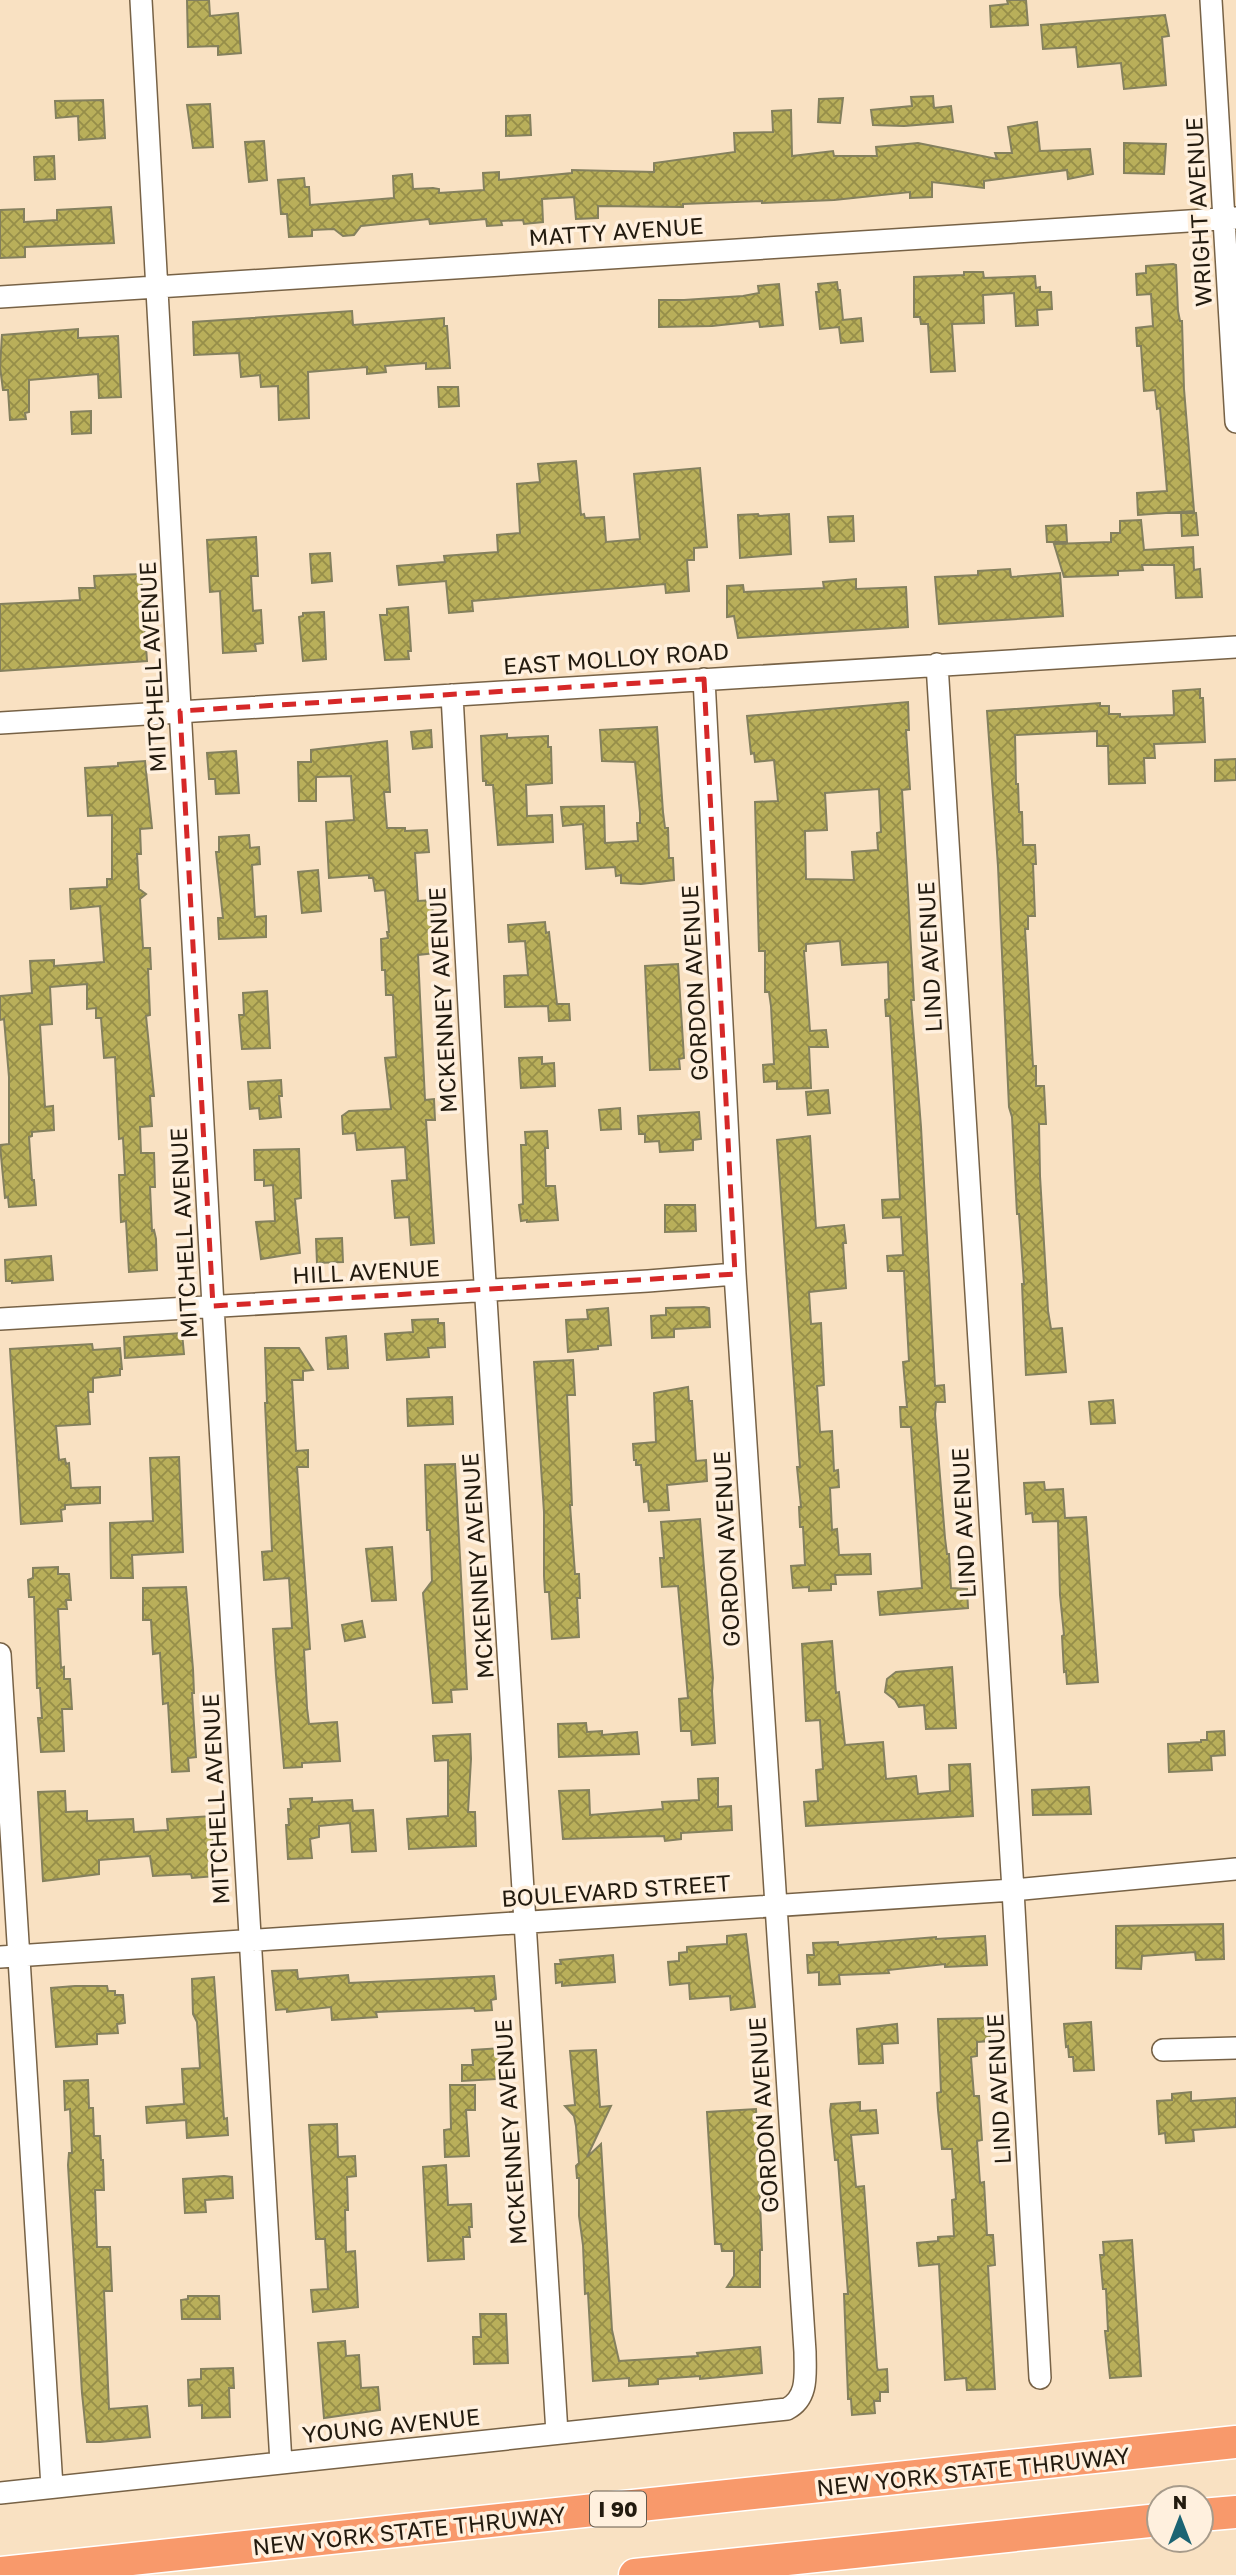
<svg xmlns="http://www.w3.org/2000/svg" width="1236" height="2575" font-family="'Golos Text',sans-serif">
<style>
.building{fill:url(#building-cross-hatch);stroke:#84805e;stroke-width:2;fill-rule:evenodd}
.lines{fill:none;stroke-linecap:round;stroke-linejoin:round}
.minor-casing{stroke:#776246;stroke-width:24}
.highway-casing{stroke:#fff;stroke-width:35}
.minor{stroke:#fff;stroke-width:21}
.highway{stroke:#f8996b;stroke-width:32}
.marked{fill:none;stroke:#d62828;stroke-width:5;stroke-dasharray:14 9;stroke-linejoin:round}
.labels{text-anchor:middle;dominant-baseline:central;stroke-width:7;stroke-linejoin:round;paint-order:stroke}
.shield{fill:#fff0de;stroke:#655b4d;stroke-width:2}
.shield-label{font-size:21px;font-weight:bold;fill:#231b0f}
.street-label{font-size:23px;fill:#231b0f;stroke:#fff0de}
</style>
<defs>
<pattern id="building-cross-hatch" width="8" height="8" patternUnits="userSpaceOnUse" patternTransform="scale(1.75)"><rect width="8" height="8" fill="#b9af5a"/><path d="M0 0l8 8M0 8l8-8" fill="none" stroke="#968e49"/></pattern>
</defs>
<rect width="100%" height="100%" fill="#f9e1c2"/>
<!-- building -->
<path class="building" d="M187,0H209L210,16L238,13L241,53L218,55V46L188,47Z
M1007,0H1026L1028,25L991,27L990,6L1008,4Z
M1165,15L1169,36L1162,37L1166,85L1124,89L1121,63L1078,67L1076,47L1043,49L1041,25Z
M933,96L934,108L951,106L953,122L904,126L873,125L871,110L912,106L911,97Z
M843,98L840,123L818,122L819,99Z
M103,100L105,138L79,140L78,116L56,118L55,101Z
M210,104L213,147L193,148L187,105Z
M791,110L792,156L833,151L834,156H877L876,147L918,143L997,159L995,153H1012L1008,127L1037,122L1040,151L1090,149L1093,174L1068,179L1067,170L984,181V188L932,182V197L910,198V192L834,200L762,203V201L683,204V207L598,206V218L576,219L574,197L542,199L543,222L524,224L523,220L501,221L502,225L487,226L486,219L430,224L429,219L361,226L354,235L343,236L334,229L312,230V236L289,237L287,214H281L278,180L304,178L305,187H309L310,205L394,198L393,176L412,174L413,189L433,188L439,189V193L484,190L483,173L499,172V180L572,173V170L654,172V163L735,152L734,133L773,132L772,111Z
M530,115L531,135L506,136V116Z
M264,141L267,180L249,182L245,142Z
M1124,143L1166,144L1164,174L1124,173Z
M54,156L55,179L35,180L34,157Z
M111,207L114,243L25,247V257L0,258V210L24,209V222L57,220V210Z
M1173,264L1176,265L1178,311L1180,321H1182L1184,389L1194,511L1138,515L1137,493L1167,491L1160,408L1157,409L1155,390L1144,391L1141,346H1137L1136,328L1153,326L1151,294L1137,295L1136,274L1146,273V266Z
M964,272H983L984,278L1035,276L1036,288L1040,287V292H1051L1052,309L1037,310L1038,325L1016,326L1014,293L983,295L984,323L952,324L955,371L931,372L928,324H921L920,317H914V277L964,275Z
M837,282L838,290H840L843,320L861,318L863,341L841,343L839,327L820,329L816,292H819L818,284Z
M779,284L783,325L760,327L759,321L712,326L659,327V300H684L743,296L759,293L758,286Z
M352,311L353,325L444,318V326H447L450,368L426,369V363L385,366L386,372L367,374V367L308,372L309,418L279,420L278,386L261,387L260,375L241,377L239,353L194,355L193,322Z
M78,329V338L118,336L121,397L99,398L98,374L29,380V412L25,413L26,419L10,420L8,390H3L0,367L2,335Z
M438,387H458L459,406L439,407Z
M91,411V433L72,434L71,412Z
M576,461L581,515L584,514L585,518L604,517L606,542L640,539L634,474L700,468L707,547L694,548V560H687L689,591L666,593L665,584L472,601L473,611L449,613L446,581L399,585L397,566L445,562L444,556L498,552L497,535L520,533L517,484L540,482L538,464Z
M1181,513H1196L1198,535L1182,536Z
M758,514L759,516L789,514L791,554L740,558L738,515Z
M853,516L854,541L830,542L828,517Z
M1141,520L1144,550L1193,547L1194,570L1200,569L1202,597L1176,598L1174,565H1142L1143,570L1118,571V575L1064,577L1054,544L1111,542V533H1120V521Z
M1066,525L1067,542H1047L1046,526Z
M256,537L258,576H251L253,611L261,610L263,643L255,644L256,651L223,653L220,591L210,592L207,540Z
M330,553L332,581L312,583L310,554Z
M1010,569L1011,577L1060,573L1063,616L939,624L935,577L978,575V571Z
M141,574L147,661L0,671V604L80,600L79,588H95L94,576Z
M856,579V589L906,587L908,627L738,638L734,616L727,617V586L743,585L744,592L824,588L823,582Z
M408,607L411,651H408L409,659L385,660L380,615H387V609Z
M324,612L326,659L303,661L299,617L303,616V613Z
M1200,689V698H1203L1205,742L1154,744L1155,758H1144L1145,783L1109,784L1108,746H1097V731L1015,735L1016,784H1018L1019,812H1022L1023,845H1035L1036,864H1033L1035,916H1028V929H1025L1033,1066H1036V1086H1044L1046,1124H1039L1040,1176L1048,1311L1051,1329L1062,1328L1066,1372L1026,1375L1022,1284H1024L1019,1214H1017L1012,1117L1009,1107L998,866L987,711L1100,703V706H1109V714H1120V717L1174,715L1173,691Z
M908,702L909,730H906L910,789L902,790L914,1000H911L921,1127L935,1386L944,1385L945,1402H936L935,1414L945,1538L947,1554H949L951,1588L967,1589L968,1608L880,1615L878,1592L922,1588L911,1427H901L900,1407H907L903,1362L909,1361L904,1271H888L887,1256L903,1255L901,1217L883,1218L882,1200L900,1199L890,1016H886L885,1000L889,999L888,962L842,965L840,941L806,944V951H804L810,1031L826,1030L828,1047H809L811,1088L777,1089V1081L764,1082L763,1065L774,1064L771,1006L769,992H765V951H759L755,802L778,801L774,760L755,762L754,753L751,754L747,716ZM879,789L881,832L877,833L878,850L852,852L854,880L806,879L805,831L827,830L825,793Z
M657,727L663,812L665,828H668L669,858H673L674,880L641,884L621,883V875L616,876L615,867L586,869L583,824L563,826L561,807L604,806L605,843L638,841L637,823H640V813L635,762L602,761L600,730Z
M431,730L432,747L413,749L411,732Z
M507,734V738L548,736V747H551L552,783L526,785L527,816L552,815L553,842L498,845L493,785H486V781H483L481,736Z
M387,741L390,792H384L387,828H405V831L427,830L429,852L415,853L418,901L432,900L435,953L418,955L425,1100L434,1099L435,1120H426L434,1243L411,1245L409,1217L395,1218L392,1181L407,1180L405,1147L357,1150L355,1133L343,1134L342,1116L349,1111L391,1109L385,1058L396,1057L393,995H386L385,970H382L381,939L388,938L387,932H389L385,890L375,891L373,878H369V875L329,878L326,822L354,820L351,776L316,777V801H299L298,762H311V750Z
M236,751L239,793L216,794L215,779H209L207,753Z
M1236,759V780L1215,781V760Z
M145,761L152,828L140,829L141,854H137L139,889L146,894L140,899L143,948H150L151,969H148L150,1015L146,1016L154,1096H150L152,1126L140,1127L141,1153H154L155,1187H150L152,1231L154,1230L156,1239L157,1270L129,1272L126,1221L121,1222L119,1175H125L123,1138L119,1139L115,1057L104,1058L101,1018H96V1008L87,1009V984L50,987L52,1024L40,1025L45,1107L53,1106L54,1130L32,1132V1136L29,1137L32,1180H34L36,1205L9,1207L8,1197L5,1198L0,1145L9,1144V1077L4,1019L0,1020V996L32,993L30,961L54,960V966L104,962L100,906L71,909L70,889L107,887V879H112V815L88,816L85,768L118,766V763Z
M249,835L250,848L259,847L260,864L252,865L255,917L266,916V937L219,939L218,918H223L216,852H219V837Z
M318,870L321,911L302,913L298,872Z
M545,922L546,933L549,932L557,1004H569L570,1020L549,1021L548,1006L505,1007L504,976L528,975L525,941L509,942L508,925Z
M678,964L684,1058L679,1059L680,1069L650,1070L645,966Z
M267,991L270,1048L242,1049L239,1015H244L243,993Z
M542,1057V1064L554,1063L555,1086L521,1088L519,1058Z
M281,1080L282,1096H279L281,1117L260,1119L259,1108L250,1109L248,1082Z
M828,1090L830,1113L808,1115L806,1092Z
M620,1108L621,1129L601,1130L599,1110Z
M699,1112L701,1139L693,1140V1150L660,1152L659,1141L645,1142V1134H639L638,1116Z
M547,1131L548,1148H545L546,1186H555L558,1220L527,1222V1220L521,1221L519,1205L523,1204L521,1145H526L525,1132Z
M810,1136L816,1228L844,1225L846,1243H843L846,1288L809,1292L811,1324L821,1323L824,1385L817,1386L820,1432L832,1431L834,1471L838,1470L839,1487L830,1488L832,1530L837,1529L839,1555L870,1554L871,1574L835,1575L836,1584H831V1590L809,1591V1587L793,1588L791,1566L805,1565L803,1527H800L799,1507H801L797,1467H800L799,1454L777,1140Z
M299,1149L301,1198L295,1199L300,1253L261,1259L256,1222L275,1221L273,1185L264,1186V1180H255L254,1150Z
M665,1205H695L696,1231L665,1232Z
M342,1238L343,1262L317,1263L316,1239Z
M51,1256L53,1280L12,1283V1281H6L5,1260Z
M704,1307L709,1308L710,1327L674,1329V1337L652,1338L651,1316L666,1315V1308Z
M608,1308L611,1345L598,1346V1349L568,1352L566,1320L588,1319L587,1310Z
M438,1319V1323H444L445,1347L428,1348L429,1357L387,1360L385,1334L413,1332L412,1320Z
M182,1333L184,1354L125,1358L124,1337Z
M346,1336L348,1368L328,1369L326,1338Z
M92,1344L93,1350L120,1348L122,1369H120V1375L93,1378V1392H88L90,1424L56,1426L59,1460L65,1459L66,1464L69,1463L71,1488L100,1487V1503L65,1505V1509L61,1510L62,1521L21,1524L10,1349Z
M265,1348H299L313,1370L303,1371V1380H292L296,1451L308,1450V1467H297L310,1649L304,1650L307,1708L309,1724L337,1722L340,1761L302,1763V1767L284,1768L276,1675L273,1629L292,1628L289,1578L264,1580L262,1552L272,1551L265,1403H267Z
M573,1360L575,1395H567L572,1505H570L575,1574H579L580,1598H577L579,1637L552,1639L549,1592H545L544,1576V1512L534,1362Z
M688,1387L689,1401H692L696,1461L706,1460L707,1481L667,1485L669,1510L649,1511L648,1501L644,1502L641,1465H636V1460H634L633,1444L656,1442L654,1393Z
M452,1397L453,1424L408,1426L407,1399Z
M1113,1400L1115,1423L1091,1424L1089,1402Z
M179,1457L183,1552L132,1555L133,1578H111L110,1523L153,1521L150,1458Z
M455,1464L467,1689L451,1690L452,1702L433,1703L423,1593L432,1581L430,1530H427L425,1465Z
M1044,1482L1045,1490L1063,1489L1065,1518L1086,1517L1098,1682L1067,1684L1066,1671L1064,1672L1062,1636L1064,1635L1060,1595L1058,1521L1033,1522L1032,1513L1026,1514L1024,1483Z
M700,1519L713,1678L712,1691L715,1743L692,1745L691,1731H681L679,1699L688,1698L678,1586L662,1587L660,1558H664L661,1522Z
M392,1547L396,1600L372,1601L366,1549Z
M58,1567V1574H69L71,1600H66L67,1609H58L61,1668L64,1667V1679H70L72,1709H62L64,1751L41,1752L38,1718H42L40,1688H37L34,1597H29L28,1580L33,1578V1568Z
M186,1587L193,1669L194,1693H192L196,1757L188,1758L189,1771L172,1772L168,1703L163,1704L160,1653L153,1654L151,1620H143V1588Z
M362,1621L365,1637L345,1641L342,1625Z
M832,1641L836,1693L839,1692L845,1745L883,1742L886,1779L916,1776L918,1794L950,1791L949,1765L970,1764L973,1816L806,1826L804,1802L818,1801L816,1770L823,1769L820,1720L806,1721L802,1644Z
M952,1667L956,1728L926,1729L924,1705L899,1707L895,1700L885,1692L887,1679L896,1672Z
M586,1723L587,1732L602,1731V1735L637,1732L639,1754L559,1757L558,1724Z
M1224,1731L1225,1755L1211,1756L1212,1770L1169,1772L1168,1744L1201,1742V1740H1207V1732Z
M470,1734L471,1759L468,1812H475L476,1846L409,1849L407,1819L448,1816V1760L435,1761L433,1736Z
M718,1778V1807L731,1806L732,1830L681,1833V1839L665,1841L664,1836L563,1839L559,1791L589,1790L590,1815L663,1809L662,1802L699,1800L698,1779Z
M1089,1787L1091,1814L1033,1815L1032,1790Z
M65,1791L66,1812L87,1811V1821L133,1819L134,1832L168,1830L167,1819L212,1816L215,1876L192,1878L191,1874L153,1876L150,1856L99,1860V1874L43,1881L38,1792Z
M312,1798V1802L352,1800L353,1811L373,1810L376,1851L352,1852L350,1823L319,1826V1837L310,1839L312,1858L288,1859L286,1825H289L288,1809H291L290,1799Z
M1223,1924L1224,1959L1196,1960L1195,1952L1142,1956L1141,1969L1116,1968V1926Z
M746,1934L755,2007L731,2010L730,1996L690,1999L689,1983L670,1985L668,1962L679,1961V1953L687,1952V1947L727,1944V1936Z
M985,1936L987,1965L945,1967V1964L888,1970L889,1973L839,1975L840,1984L819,1985V1972L808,1973L807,1955H814L813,1943L838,1942V1945L936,1937V1939Z
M613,1955L615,1982L562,1986V1982L556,1983L555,1964H561L560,1960Z
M297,1970L298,1979L348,1975L349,1983L494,1976L496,1999L491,2000L492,2010L475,2011L474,2008L376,2012L377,2017L332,2020L331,2007L287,2012V2009L276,2010L272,1971Z
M214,1977L224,2119L227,2118L228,2135L187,2138L186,2120L147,2123L146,2107L184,2104L182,2069L200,2068L197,2022L193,2014L192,1979Z
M75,1986H107L108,1991H115V1995H123L125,2023L117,2024L118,2033L97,2034V2044L56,2047L51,1988Z
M989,2018L990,2041L977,2042V2056L971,2057L974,2096H979L982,2140L977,2141L980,2183L984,2182L987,2235H993L995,2265L988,2266L995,2389L967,2390L966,2378L945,2380L939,2264L919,2266L917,2243L938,2241V2237L954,2236L952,2200L956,2199L952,2149H942L938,2110L937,2093L941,2092L938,2019Z
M1091,2022L1094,2070L1074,2071L1073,2057H1069L1068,2046L1066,2047L1064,2024Z
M897,2024L898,2043L882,2044L883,2063L859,2064L857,2029Z
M502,2048V2064H512L513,2078L462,2081V2065H473L472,2050Z
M596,2050L600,2107L611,2106L587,2157L601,2144L612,2330L619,2361L698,2356L697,2353L760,2347L762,2373L700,2379V2376L658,2379V2384L629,2386V2378L593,2381L588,2293L585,2294L583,2245L579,2216V2178H577L576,2166L579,2163L576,2126L574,2116L565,2106L575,2105L570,2051Z
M88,2080L89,2108H93L94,2136H100L101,2160H103L104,2190H95L97,2247H110L112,2291H104L109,2409L147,2406L150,2437L100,2442H87L82,2393L68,2165L69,2153H72L70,2109L65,2110L64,2081Z
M450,2085H475V2110H466L469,2156L445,2157L444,2130L451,2129Z
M1191,2092V2101L1236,2098V2127L1193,2130L1194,2141L1166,2143L1165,2133L1159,2134L1157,2101L1172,2100V2094Z
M860,2102V2111L876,2110L878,2133L851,2135L856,2187L864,2186L877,2367L878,2370L887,2369L888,2392H880V2401H874L875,2413L852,2415L851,2399H848V2396L844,2294H848L838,2160H835L830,2111L831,2104Z
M756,2109L762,2250H760V2287H727L734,2276V2251H722L721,2244H715L707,2112Z
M337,2124L338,2157L355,2156L356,2176L347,2177L348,2210H345L346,2252L355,2251L358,2307L313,2312L311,2290L328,2289L325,2239H316L309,2125Z
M446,2165L448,2205L471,2204L472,2227H469L470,2237H463L464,2259L428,2261L423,2167Z
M224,2176L232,2177L233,2198L205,2200L206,2212L185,2213L183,2179Z
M1132,2240L1141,2376L1110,2378L1105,2331H1108L1106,2289H1103L1100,2255H1104L1103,2242Z
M188,2296H219L220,2319H182L181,2300L188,2299Z
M480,2314H506L508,2363L474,2364L473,2337H481Z
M345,2341L346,2356L359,2355L361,2388L378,2387L380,2410L324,2418L318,2343Z
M233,2368L234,2388H229L230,2417L202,2418V2405L189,2406L188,2380L201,2379V2369Z"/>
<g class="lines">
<defs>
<path id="minor" d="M141,0L213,1306L281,2463
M1211,0L1236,422
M0,297L1236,218
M937,664L1013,1890L1040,2378
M452,695L477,1155L557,2433
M0,723L1236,647
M0,1319L648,1281L735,1274
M0,1654L52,2487
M0,1957L1013,1890L1236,1869
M1163,2050L1236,2048
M0,2493L787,2409C809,2398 805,2373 805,2352L735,1274L704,679"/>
<path id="highway" d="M1201,2515L1236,2512
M0,2573L1236,2442
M635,2575L1159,2520"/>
</defs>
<!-- minor casing -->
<use href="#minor" class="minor-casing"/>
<!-- highway casing -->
<use href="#highway" class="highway-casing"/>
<!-- minor -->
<use href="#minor" class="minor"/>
<!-- highway -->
<use href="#highway" class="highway"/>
</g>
<!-- marked area -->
<path class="marked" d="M704,679L735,1274L213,1306L180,711Z"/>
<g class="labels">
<!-- shield labels -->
<rect class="shield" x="590" y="2491.5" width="56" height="35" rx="5"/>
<g class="shield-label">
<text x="618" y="2509">I 90</text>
</g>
<!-- street labels -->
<g class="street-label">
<text transform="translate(1198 212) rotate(-93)">WRIGHT AVENUE</text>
<text transform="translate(616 231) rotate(-4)">MATTY AVENUE</text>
<text transform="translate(616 658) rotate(-4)">EAST MOLLOY ROAD</text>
<text transform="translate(152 667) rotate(-93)">MITCHELL AVENUE</text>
<text transform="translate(929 957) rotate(-93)">LIND AVENUE</text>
<text transform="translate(694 983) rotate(-93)">GORDON AVENUE</text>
<text transform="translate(442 1000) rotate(-93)">MCKENNEY AVENUE</text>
<text transform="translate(183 1233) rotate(-93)">MITCHELL AVENUE</text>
<text transform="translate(366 1271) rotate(-3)">HILL AVENUE</text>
<text transform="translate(963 1523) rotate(-93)">LIND AVENUE</text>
<text transform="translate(726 1549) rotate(-93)">GORDON AVENUE</text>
<text transform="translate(477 1566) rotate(-94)">MCKENNEY AVENUE</text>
<text transform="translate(215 1799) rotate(-93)">MITCHELL AVENUE</text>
<text transform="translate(616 1890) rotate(-4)">BOULEVARD STREET</text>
<text transform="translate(998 2089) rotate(-93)">LIND AVENUE</text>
<text transform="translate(763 2115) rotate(-94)">GORDON AVENUE</text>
<text transform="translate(510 2132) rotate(-94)">MCKENNEY AVENUE</text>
<text transform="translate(391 2425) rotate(-6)">YOUNG AVENUE</text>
<text transform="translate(973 2471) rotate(-6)">NEW YORK STATE THRUWAY</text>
<text transform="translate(409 2530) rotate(-6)">NEW YORK STATE THRUWAY</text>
</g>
</g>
<!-- north arrow -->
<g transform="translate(1180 2519)"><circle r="33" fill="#fff0de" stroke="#a79b8b" stroke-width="2"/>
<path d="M0-5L12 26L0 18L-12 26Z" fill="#1c6473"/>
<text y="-10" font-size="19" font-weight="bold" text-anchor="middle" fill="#231b0f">N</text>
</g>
</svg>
